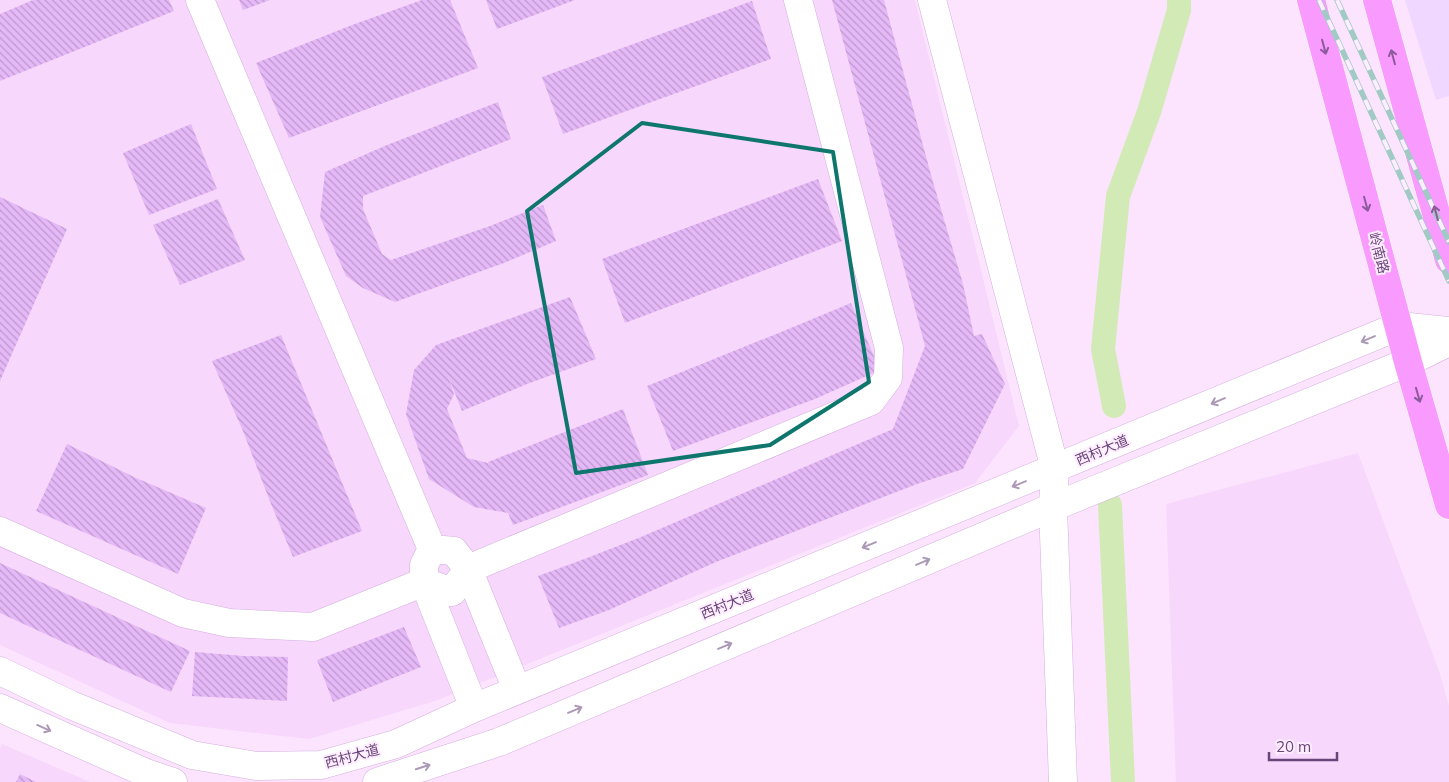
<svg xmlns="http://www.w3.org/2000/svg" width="1449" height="782" font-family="Mulish,'Noto Sans SC',sans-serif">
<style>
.residential{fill:#f7d7fc}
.commercial{fill:#f0d7ff}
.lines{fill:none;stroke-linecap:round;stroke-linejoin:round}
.canal{stroke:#d2eab6;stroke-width:24}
.building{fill:url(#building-back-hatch)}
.secondary-casing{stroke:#d3b0de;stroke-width:29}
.primary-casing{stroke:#fff;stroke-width:29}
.secondary{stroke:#fff;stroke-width:28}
.primary{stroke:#f99aff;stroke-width:28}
.rail-casing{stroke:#a1cac4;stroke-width:5.5}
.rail{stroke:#feecff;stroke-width:4;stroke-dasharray:11;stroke-linecap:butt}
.oneway{stroke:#8d5b9b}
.oneway2{stroke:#ac99b6}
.marked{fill:none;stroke:#0f766e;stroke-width:4;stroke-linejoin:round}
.labels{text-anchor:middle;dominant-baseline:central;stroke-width:4;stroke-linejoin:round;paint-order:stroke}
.street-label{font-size:14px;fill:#69467a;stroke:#feecff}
</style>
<defs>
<pattern id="building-back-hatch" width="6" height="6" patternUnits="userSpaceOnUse" patternTransform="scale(1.25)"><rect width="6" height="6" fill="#e5b9f7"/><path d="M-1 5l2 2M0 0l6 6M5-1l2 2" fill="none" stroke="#be98cd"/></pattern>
</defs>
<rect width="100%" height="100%" fill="#fce4fe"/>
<!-- residential -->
<path class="residential" d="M0,0H915L1019,426L975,483L438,700L309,739L170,723L0,645Z
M1358,453L1439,671L1449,706V782H1176L1166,504Z
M2,744L90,782H0V748Z"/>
<!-- commercial -->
<path class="commercial" d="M1405,0H1449V96L1436,100Z"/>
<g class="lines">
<!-- canal -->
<path class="canal" d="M1114,406L1103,349L1118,196L1149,112L1179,10V0
M1110,505L1123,782"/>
</g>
<!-- building -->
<path class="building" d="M33,0H169L174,11L0,81V14Z
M239,0H270L243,10Z
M422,0H450L478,68L289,138L256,63L352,25Z
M486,0H575L497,29Z
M832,0H884L931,175L963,284L974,336L982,334L1005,384L963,469L917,484L716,562L609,610L559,628L538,576L587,558L641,537L893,429L925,346Z
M752,1L771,59L563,134L542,77Z
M498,102L511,139L363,196V209L382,254L391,260L490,226L543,205L556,241L504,263L395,302L363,288L346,276L320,217L325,172L387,145Z
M191,124L217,189L149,215L123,153Z
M818,179L842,241L625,323L602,259Z
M0,197L67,229L0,381Z
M218,199L245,260L180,285L153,225Z
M570,297L596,359L527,384L462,411L448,376L454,394L447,409L467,458L488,463L492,474L488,462L623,409L648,475L513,525L508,513L474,507L429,479L406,414L414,370L436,345Z
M851,303L880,370L815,399L673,451L647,386L786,330Z
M281,335L362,531L293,557L269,499L243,431L212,361Z
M67,444L134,477L206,508L178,574L36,511Z
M0,563L190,651L171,692L0,613Z
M404,627L421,667L333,702L317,660Z
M195,652L243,656L288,657L287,701L192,696Z
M20,774L36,782H16Z"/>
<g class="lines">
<defs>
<path id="secondary" d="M200,0L432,549L424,565V582L474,708
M932,0L1055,469L1053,507L1063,782
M0,531L183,613L229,623L313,627L424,582L452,592L468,569L871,401L888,378L889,348L798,0
M432,549L454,551L468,569L517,690
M0,671L71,705L192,755L256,766L321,765L396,744L474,708L1399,326L1449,331
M0,708L146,773L173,782
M377,782L499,742L1053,507L1408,362L1449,342"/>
<path id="primary" d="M1311,0L1408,362L1449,505
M1377,0L1449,260"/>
</defs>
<!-- secondary casing -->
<use href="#secondary" class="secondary-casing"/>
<!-- primary casing -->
<use href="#primary" class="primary-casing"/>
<!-- secondary -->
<use href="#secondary" class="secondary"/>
<!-- primary -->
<use href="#primary" class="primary"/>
<defs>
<path id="rail" d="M1319,0L1449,281
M1337,0L1449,242"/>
</defs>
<!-- rail casing -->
<use href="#rail" class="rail-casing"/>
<!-- rail -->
<use href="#rail" class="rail"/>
</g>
<!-- one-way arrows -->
<defs><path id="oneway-shaft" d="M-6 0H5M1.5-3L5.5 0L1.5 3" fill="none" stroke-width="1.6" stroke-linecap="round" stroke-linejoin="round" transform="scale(1.25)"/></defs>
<g class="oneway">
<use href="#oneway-shaft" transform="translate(1324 47) rotate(75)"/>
<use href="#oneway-shaft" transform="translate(1393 57) rotate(-105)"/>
<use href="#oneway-shaft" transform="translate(1366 204) rotate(75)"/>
<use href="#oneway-shaft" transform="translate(1436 213) rotate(-105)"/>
<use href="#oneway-shaft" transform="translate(1418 395) rotate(74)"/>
</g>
<g class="oneway2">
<use href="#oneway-shaft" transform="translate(1368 339) rotate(157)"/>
<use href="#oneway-shaft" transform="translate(1218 401) rotate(157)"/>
<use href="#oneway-shaft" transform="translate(1019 484) rotate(158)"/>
<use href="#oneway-shaft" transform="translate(869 545) rotate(158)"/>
<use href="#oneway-shaft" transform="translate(923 562) rotate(-23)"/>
<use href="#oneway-shaft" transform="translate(725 646) rotate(-23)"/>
<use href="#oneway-shaft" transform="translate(575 710) rotate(-23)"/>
<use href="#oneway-shaft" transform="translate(44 728) rotate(24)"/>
<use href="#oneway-shaft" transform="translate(423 767) rotate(-18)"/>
</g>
<!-- marked area -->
<path class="marked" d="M642,123L833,152L869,382L770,445L576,473L527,211Z"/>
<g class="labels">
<!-- street labels -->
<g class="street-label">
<text transform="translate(1379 253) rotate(75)">岭南路</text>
<text transform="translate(1102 450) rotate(-23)">西村大道</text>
<text transform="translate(727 604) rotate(-22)">西村大道</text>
<text transform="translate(352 756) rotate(-15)">西村大道</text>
</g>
</g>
<!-- scale -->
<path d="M1269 752v8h68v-8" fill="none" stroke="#69467a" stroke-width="2.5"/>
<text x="1276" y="752" font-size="15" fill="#69467a" stroke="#feecff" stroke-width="4" paint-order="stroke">20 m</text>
</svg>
